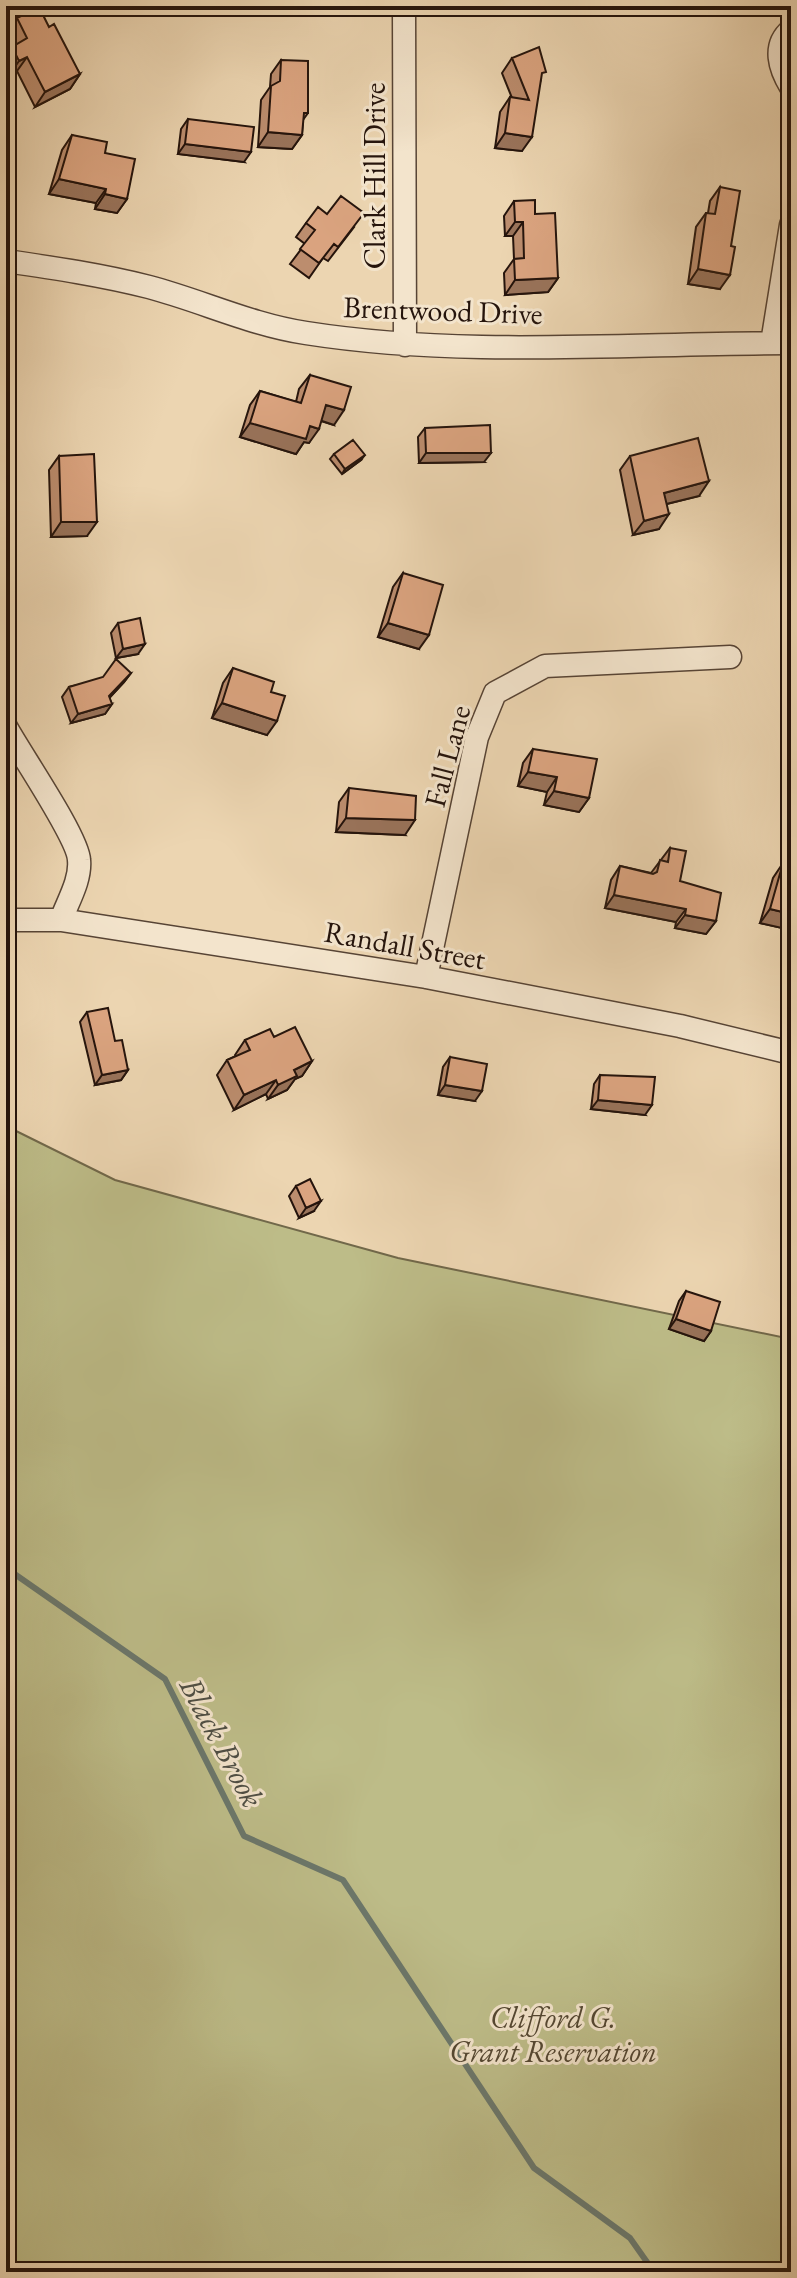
<svg xmlns="http://www.w3.org/2000/svg" width="797" height="2278" font-family="'EB Garamond',serif">
<style>
.green{fill:#bdbc88;stroke:#71684a;stroke-width:2}
.lines{fill:none;stroke-linecap:round;stroke-linejoin:round}
.stream{stroke:#6b776b;stroke-width:6}
.minor-casing{stroke:#574435;stroke-width:25}
.minor{stroke:#f3e4cc;stroke-width:22}
.wall{fill:#bc8d6e;stroke:#25140c;stroke-width:2}
.shaded-wall{fill:#99735a;stroke:#25140c;stroke-width:2}
.building{fill:#dba480;stroke:#25140c;stroke-width:2}
.labels{text-anchor:middle;dominant-baseline:central;stroke-width:6;stroke-linejoin:round;paint-order:stroke}
.street-label{font-size:30px;fill:#25140c;stroke:#f3e4cc}
.park-label{font-size:30px;font-style:italic;fill:#534631;stroke:#f3e4cc}
.water-label{font-size:32px;font-style:italic;fill:#4e4e44;stroke:#f3e4cc}
</style>
<rect width="100%" height="100%" fill="#ecd5b1"/>
<filter id="stains"><feTurbulence type="fractalNoise" baseFrequency=".0025" numOctaves="4"/><feColorMatrix values="0 0 0 0 .2 0 0 0 0 .09 0 0 0 0 .02 0 0 0 .5 -.17"/></filter>
<radialGradient id="worn" r=".72"><stop offset=".6" stop-color="#630" stop-opacity="0"/><stop offset="1" stop-color="#630" stop-opacity=".3"/></radialGradient>
<!-- green -->
<path class="green" d="M6,1126L115,1180L398,1258L791,1339V2272H6Z"/>
<g class="lines">
<!-- stream -->
<path class="stream" d="M6,1568L165,1679L244,1836L343,1880L534,2168L630,2238L654,2272"/>
<defs>
<path id="minor" d="M404,6L405,345
M791,30C772,46 780,69 791,87
M6,261C54,268 102,275 149,287C202,301 252,325 306,333C465,358 631,343 791,343
M772,343L791,225
M6,727C20,753 78,837 79,860C81,880 68,901 61,920
M6,920H61L426,977L680,1026L791,1053
M426,977L477,737L495,693L545,666L730,657"/>
</defs>
<!-- minor casing -->
<use href="#minor" class="minor-casing"/>
<!-- minor -->
<use href="#minor" class="minor"/>
</g>
<!-- wall -->
<path class="wall" d="M496,6H531L523,16L495,15Z
M17,18L49,27L80,74L70,89L35,107L17,71L9,75L6,69V55L14,46L7,32Z
M512,58L541,79L522,151L495,148L500,112L510,97L512,98L502,73Z
M281,60L308,113L303,120L302,135L292,149L258,147L261,100L270,87L271,74Z
M188,119L244,162L178,154L181,129Z
M72,135L105,153L127,199L117,213L95,209L96,203L49,194L62,150Z
M720,187L731,246L720,289L688,284L696,227L706,213H708L710,201Z
M514,201L535,214L558,278L548,292L505,295L504,273L514,259L513,236H505L504,216Z
M327,214L354,227L328,261L323,258L309,278L290,264L305,244L296,237L306,223Z
M310,375L334,425L321,421L309,443L304,442L296,454L240,437L250,405L260,391L296,402L299,389Z
M425,428L484,462L419,463L418,437Z
M334,454L361,460L342,474L330,459Z
M59,456L87,536L51,537L49,470Z
M630,456L699,496L667,504L659,529L633,535L620,470Z
M403,573L419,649L378,637L393,587Z
M118,623L138,654L116,658L111,633Z
M233,668L271,692L267,735L212,718L223,683Z
M131,673L124,682L109,698L112,704L105,714L71,723L62,697L69,687Z
M533,749L589,798L579,812L544,805L547,792L518,786L523,763Z
M349,788L405,835L336,832L339,802Z
M670,848L680,881L716,921L706,934L675,928L676,922L605,908L611,880L620,866L651,873Z
M783,863L791,930L760,923L773,878Z
M87,1012L115,1041L128,1070L121,1080L95,1085L80,1022Z
M274,1037L312,1061L302,1076L295,1079L287,1090L268,1099L266,1094L234,1110L217,1075L227,1060L236,1056L235,1055L245,1040Z
M450,1057L475,1101L438,1095L443,1067Z
M600,1075L645,1115L591,1109L594,1084Z
M296,1186L314,1211L299,1218L289,1196Z
M686,1291L711,1331L704,1341L669,1329L679,1301Z"/>
<!-- shaded-wall -->
<path class="shaded-wall" d="M266,6H298L297,7H265Z
M501,6H531L523,16L495,15Z
M27,57L17,71L9,75L19,61Z
M80,74L70,89L35,107L45,92Z
M268,132L302,135L292,149L258,147Z
M505,133L532,137L522,151L495,148Z
M185,144L251,152L244,162L178,154Z
M59,179L106,189L96,203L49,194Z
M105,194L127,199L117,213L95,209Z
M515,222H523L513,236H505Z
M698,269L730,275L720,289L688,284Z
M558,278L548,292L505,295L515,280Z
M326,405L344,410L334,425L316,419Z
M250,423L310,426L319,429L309,443L304,442L296,454L240,437Z
M426,453H491L484,462L419,463Z
M365,455L361,460L342,474L345,469Z
M709,481L699,496L654,507L664,493Z
M669,514L659,529L633,535L644,521Z
M61,522H97L87,536L51,537Z
M388,623L429,635L419,649L378,637Z
M145,644L138,654L116,658L123,649Z
M131,673L124,682L102,706L109,696Z
M222,703L277,721L267,735L212,718Z
M112,704L105,714L71,723L78,714Z
M528,772L557,777L547,792L518,786Z
M554,791L589,798L579,812L544,805Z
M346,818L415,820L405,835L336,832Z
M614,895L686,909L676,922L605,908Z
M770,909L791,914V930L760,923Z
M685,915L716,921L706,934L675,928Z
M312,1061L302,1076L295,1079L287,1090L268,1099L278,1085L294,1070Z
M128,1070L121,1080L95,1085L102,1075Z
M276,1080L266,1094L234,1110L244,1095Z
M445,1085L482,1091L475,1101L438,1095Z
M598,1100L652,1105L645,1115L591,1109Z
M321,1201L314,1211L299,1218L306,1208Z
M676,1319L711,1331L704,1341L669,1329Z"/>
<!-- building -->
<path class="building" d="M39,7L49,27L54,24L80,74L45,92L27,57L19,61L12,47L27,38L17,18Z
M539,47L546,72L542,73L532,137L505,133L510,97L529,100L512,58Z
M281,60L308,61V113H304L302,135L268,132L271,86L280,81Z
M188,119L254,127L251,152L185,144Z
M72,135L107,142L105,153L135,159L127,199L105,194L106,189L59,179Z
M720,187L740,191L731,246L735,247L730,275L698,269L706,213L715,214Z
M341,196L364,213L338,247L334,244L319,263L300,249L315,230L306,223L318,207L327,214Z
M535,200V214L555,213L558,278L515,280L514,259L524,258L523,222H515L514,201Z
M310,375L351,387L344,410L326,405L319,429L310,426L306,439L250,423L260,391L301,403Z
M490,425L491,453H426L425,428Z
M698,438L709,481L664,493L669,514L644,521L630,456Z
M353,440L365,455L345,469L334,454Z
M94,454L97,522H61L59,456Z
M403,573L443,585L429,635L388,623Z
M140,618L145,644L123,649L118,623Z
M116,659L131,673L109,696L112,704L78,714L69,687L103,677Z
M233,668L274,682L271,692L285,696L277,721L222,703Z
M533,749L597,759L589,798L554,791L557,777L528,772Z
M349,788L416,796L415,820L346,818Z
M670,848L686,851L680,881L721,893L716,921L685,915L686,909L614,895L620,866L653,874L657,872L660,860L668,862Z
M783,863L791,865V914L770,909Z
M108,1008L115,1041L122,1040L128,1070L102,1075L87,1012Z
M295,1027L312,1061L294,1070L297,1076L278,1085L276,1080L244,1095L227,1060L250,1050L245,1040L270,1029L274,1037Z
M450,1057L487,1064L482,1091L445,1085Z
M600,1075L655,1077L652,1105L598,1100Z
M310,1179L321,1201L306,1208L296,1186Z
M686,1291L720,1302L711,1331L676,1319Z"/>
<g class="labels">
<!-- street labels -->
<g class="street-label">
<text transform="translate(374 176) rotate(-90)">Clark Hill Drive</text>
<text transform="translate(443 310) rotate(2)">Brentwood Drive</text>
<text transform="translate(447 756) rotate(-75)">Fall Lane</text>
<text transform="translate(405 945) rotate(10)">Randall Street</text>
</g>
<!-- park labels -->
<g class="park-label">
<text x="553" y="2017">Clifford G.<tspan x="553" dy="34">Grant Reservation</tspan></text>
</g>
<!-- water labels -->
<g class="water-label">
<text transform="translate(222 1742) rotate(62)">Black Brook</text>
</g>
</g>
<!-- margin -->
<rect width="797" height="2278" fill="none" stroke="#ecd5b1" stroke-width="32"/>
<rect x="8" y="8" width="781" height="2262" fill="none" stroke="#25140c" stroke-width="4"/>
<rect x="16" y="16" width="765" height="2246" fill="none" stroke="#25140c" stroke-width="2"/>
<rect width="100%" height="100%" filter="url(#stains)"/>
<rect width="100%" height="100%" fill="url(#worn)"/>
</svg>
